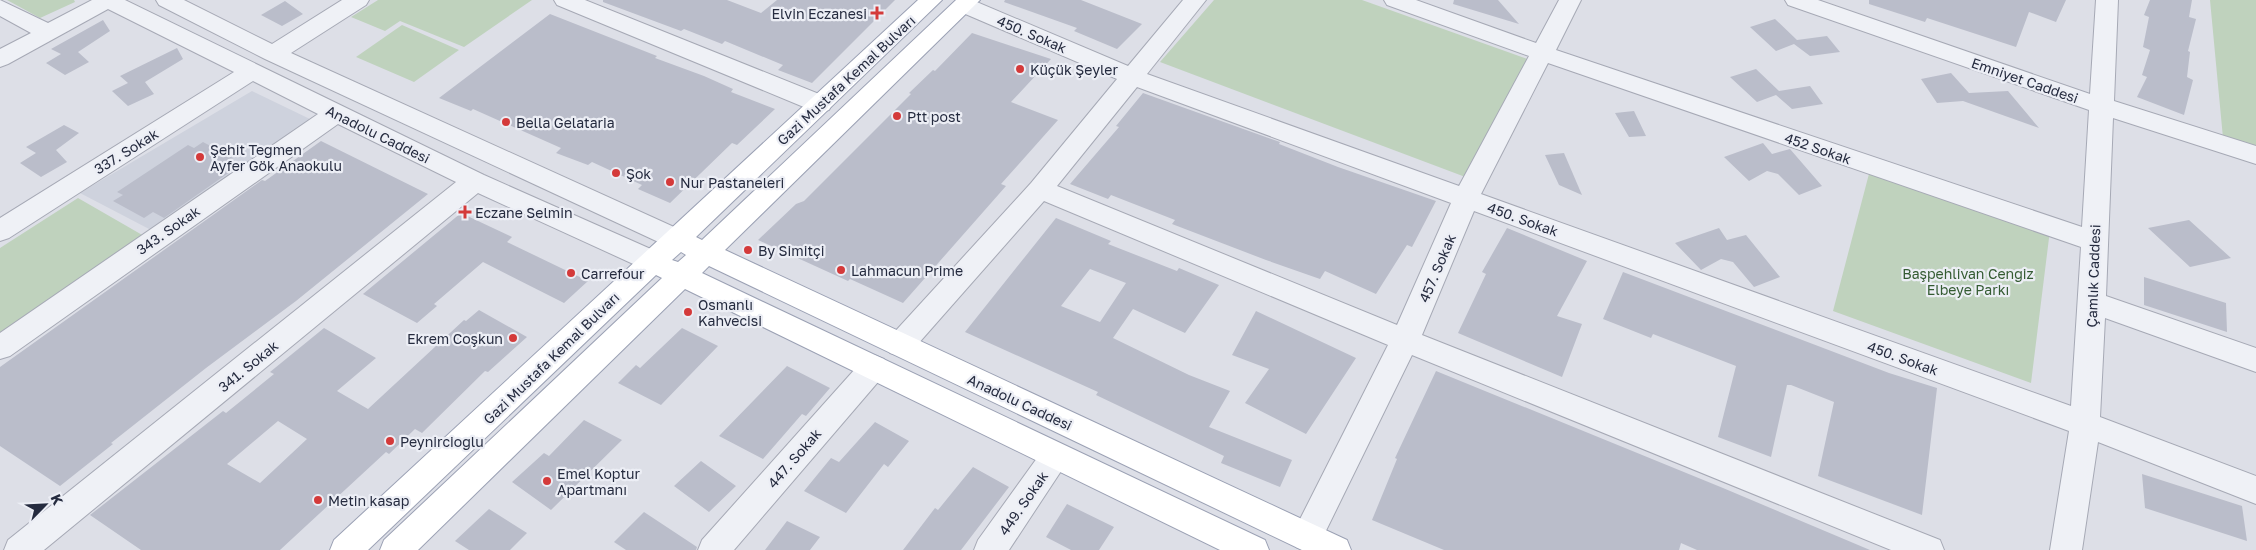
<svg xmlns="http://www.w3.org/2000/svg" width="2256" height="550" font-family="'Golos Text',sans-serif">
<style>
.built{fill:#ced2dd}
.green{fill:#bfd2bd}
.building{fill:#babdca;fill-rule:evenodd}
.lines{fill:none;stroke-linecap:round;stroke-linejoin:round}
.minor-casing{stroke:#a6a9b5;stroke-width:2}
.major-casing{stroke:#9ba1b4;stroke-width:2}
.minor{fill:#eff1f6;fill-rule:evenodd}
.major{fill:#fff;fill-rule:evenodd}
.poi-dot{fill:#d43a3a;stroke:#eceef5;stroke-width:2}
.labels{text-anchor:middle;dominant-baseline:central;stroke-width:4.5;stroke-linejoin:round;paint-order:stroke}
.poi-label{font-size:14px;fill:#252b3f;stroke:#eceef5;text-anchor:start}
.street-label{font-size:14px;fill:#252b3f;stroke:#eceef5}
.park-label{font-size:14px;fill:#345b32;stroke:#eceef5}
</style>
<rect width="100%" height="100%" fill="#dddfe7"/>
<!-- built -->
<path class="built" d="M252,91L312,120L151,230L80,193Z"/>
<!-- green -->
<path class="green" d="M7,0H74L75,2L40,18Z
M378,0H532L464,47L400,21L385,31L351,17Z
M1214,0H1362L1530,60L1468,178L1160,62Z
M2210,0H2256V147L2223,138Z
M402,25L459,50L414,82L356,57Z
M1870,170L2050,230L2031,383L1833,311Z
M78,198L144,236L0,335V248Z"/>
<!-- building -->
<path class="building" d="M603,0H727L761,13L777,0H895L812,83L778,70L783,65L725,41L722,44L684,29L681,31L603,2Z
M1005,0H1081L1142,24L1117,49L1074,31L1077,28L1004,2Z
M1454,0H1498L1519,24L1453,4Z
M1869,0H2066L2056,22L2029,12L2016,47L1927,18L1925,22L1869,4Z
M2150,0H2192L2189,17L2196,19L2188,51L2190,52L2187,77L2193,80L2184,115L2137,97L2147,77L2142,75L2150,50L2143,47L2149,17L2144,15Z
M285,1L303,14L282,26L261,15Z
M550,14L657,56L655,58L704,76L733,89L731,92L775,109L737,145L732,143L670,203L638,189L642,185L592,162L588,165L556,153L561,148L473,109L471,111L439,98Z
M1775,19L1797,40L1827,36L1840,52L1810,56L1794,44L1776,51L1750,27Z
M103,20L110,31L78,52L89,62L65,75L46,63L61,54L51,49Z
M972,33L1051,59L1011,102L1058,120L1001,184L1006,186L903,303L850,279L848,281L758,240L796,204L804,201L911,94L909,93L933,70L935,71Z
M177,48L183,59L145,82L154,94L128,106L112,91L128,83L120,76Z
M1756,69L1779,91L1810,86L1823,104L1792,109L1776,95L1757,102L1730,77Z
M1951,73L1969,93L2008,91L2039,128L1963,101L1937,103L1921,79Z
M1143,93L1280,142L1279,144L1338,167L1436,201L1412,247L1407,245L1376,294L1325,271L1320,279L1266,260L1172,224L1175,220L1111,195L1108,199L1070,184L1119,127L1116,126Z
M1634,111L1646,136L1629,137L1615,113Z
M64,125L79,133L56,150L67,162L41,177L20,163L36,153L26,147Z
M321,141L428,194L296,301L206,368L111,443L113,444L60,486L0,446V367L262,180L265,181Z
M203,142L233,158L224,164L234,169L164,218L153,212L144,218L113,201L123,195L117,192L188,145L194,148Z
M1763,143L1772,154L1790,149L1822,186L1799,195L1778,174L1767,171L1749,181L1724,157Z
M1564,153L1582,195L1559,185L1545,155Z
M461,213L512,237L507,242L588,281L564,303L483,262L434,304L437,306L417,323L363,294Z
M1056,218L1111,241L1108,244L1177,271L1179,268L1219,285L1185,333L1133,309L1113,338L1189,375L1230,391L1209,427L1292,460L1280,487L1221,463L1224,456L1096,395L1098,392L965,332ZM1090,269L1126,283L1100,322L1061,306Z
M2189,220L2231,258L2190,267L2148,228Z
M1507,228L1587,261L1557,316L1582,324L1562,377L1458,333L1486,274L1482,272Z
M1719,228L1727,240L1746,235L1780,277L1754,287L1733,262L1721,259L1701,270L1675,243Z
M1623,272L1889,373L1937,388L1922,515L1818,476L1834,402L1791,385H1787L1771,457L1718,437L1736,366L1653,334L1651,338L1603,319Z
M2144,277L2226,303L2227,332L2144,305Z
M479,310L527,337L488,372L485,371L422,433L415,429L389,454L386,452L280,550H141L90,515L223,411L226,413L274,374L270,372L324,328L376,358L337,391L368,409L464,320L466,321ZM278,421L307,439L260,483L227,464Z
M1256,311L1356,358L1306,434L1245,403L1269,369L1232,355Z
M682,328L718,346L661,405L618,383L636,365L640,368Z
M787,366L830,388L806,416L802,414L763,459L719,436Z
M1436,371L1723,488L1870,550H1697L1681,543L1679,550H1444L1372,520L1397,459L1395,458Z
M584,420L622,440L551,510L512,482L544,453L549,456Z
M875,422L909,441L888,467L884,464L846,513L804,491L831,458L839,462Z
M701,461L736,486L709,512L674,486Z
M973,467L1009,487L961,550H903L935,508L938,510Z
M2142,474L2242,506L2247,541L2145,508Z
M1067,504L1114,527L1099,550H1071L1046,537Z
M489,509L527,533L510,550H469L455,541Z
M644,512L697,547L696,550H626L614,542Z
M787,521L820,537L810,550H765Z"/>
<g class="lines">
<defs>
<path id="minor" d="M0,0L48,23L92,0H125L484,175L662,254L666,261L662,268L652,271L642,268L478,193L44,550H4L8,540L456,182L338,124L10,356L0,359V333L318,114L253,81L9,238L0,241V218L234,72L108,9L8,64L0,67V49L31,33L0,16Z
M156,0H184L272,44L342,0H369L366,5L291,53L685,232L689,239L685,246L676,249L667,246L265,59L159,5Z
M554,0H585L829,98L832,104L829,110L820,112L811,110L557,5Z
M957,0H972L1128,66L1183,0H1206L1147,74L1459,186L1529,56L1387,5L1384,0H1416L1536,43L1559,0H1581L1556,50L2082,227L2089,110L1788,5L1785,0H1818L2090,94L2096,0H2118L2114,101L2256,146V164L2113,118L2106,296L2256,348V372L2105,318L2100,417L2256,476V504L2098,442L2082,550H2050L2069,431L1474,211L1422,335L1940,540L1944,550H1891L1412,355L1318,547L1303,550L1296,547L1291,537L1388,345L1044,201L910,353L900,356L890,353L886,345L890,337L1031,183L1117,79L956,10L953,5ZM1548,63L2081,247L2071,406L1481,194ZM1137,87L1451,203L1397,325L1057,186Z
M874,355L884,359L889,367L884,375L734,550H698L702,540L864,359Z
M1056,443L1067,447L1071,456L1009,550H974L978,540L1045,447Z"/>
<path id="major" d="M918,0H942L696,237L702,240L956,0H980L725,250L1347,540L1351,550H1302L709,266L702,273L1265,540L1269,550H1220L685,289L418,550H380L384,540L662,278L656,275L368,550H330L334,540ZM681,252L686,255L678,262L672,260Z"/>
</defs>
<!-- minor casing -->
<use href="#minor" class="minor-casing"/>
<!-- major casing -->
<use href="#major" class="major-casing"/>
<!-- minor -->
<use href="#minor" class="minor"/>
<!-- major -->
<use href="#major" class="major"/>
</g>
<!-- markers -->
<g class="poi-dot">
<path d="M874.5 5.5h5v5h5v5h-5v5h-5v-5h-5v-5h5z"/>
<circle cx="1020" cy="69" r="5"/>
<circle cx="897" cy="116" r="5"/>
<circle cx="506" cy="122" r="5"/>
<circle cx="200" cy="157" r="5"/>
<circle cx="616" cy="173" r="5"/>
<circle cx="670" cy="182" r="5"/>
<path d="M462.5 204.5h5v5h5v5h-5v5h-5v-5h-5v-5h5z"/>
<circle cx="748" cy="250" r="5"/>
<circle cx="841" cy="270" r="5"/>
<circle cx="571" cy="273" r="5"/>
<circle cx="688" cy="312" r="5"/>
<circle cx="513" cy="338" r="5"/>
<circle cx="390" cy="441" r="5"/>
<circle cx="547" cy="481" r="5"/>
<circle cx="318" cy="500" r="5"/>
</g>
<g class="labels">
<!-- poi labels -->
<g class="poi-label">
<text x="867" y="13" text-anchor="end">Elvin Eczanesi</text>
<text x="1030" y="69">Küçük Şeyler</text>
<text x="907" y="116">Ptt post</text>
<text x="516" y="122">Bella Gelataria</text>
<text x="210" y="149">Şehit Teğmen<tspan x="210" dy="16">Ayfer Gök Anaokulu</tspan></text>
<text x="626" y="173">Şok</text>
<text x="680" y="182">Nur Pastaneleri</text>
<text x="475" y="212">Eczane Selmin</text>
<text x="758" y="250">By Simitçi</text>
<text x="851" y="270">Lahmacun Prime</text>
<text x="581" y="273">Carrefour</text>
<text x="698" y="304">Osmanlı<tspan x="698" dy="16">Kahvecisi</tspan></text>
<text x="503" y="338" text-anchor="end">Ekrem Coşkun</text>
<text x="400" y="441">Peynircioğlu</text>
<text x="557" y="473">Emel Koptur<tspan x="557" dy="16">Apartmanı</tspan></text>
<text x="328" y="500">Metin kasap</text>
</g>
<!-- street labels -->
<g class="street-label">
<text transform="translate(1032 34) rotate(23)">450. Sokak</text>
<text transform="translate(846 80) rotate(-43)">Gazi Mustafa Kemal Bulvarı</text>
<text transform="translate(2025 80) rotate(19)">Emniyet Caddesi</text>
<text transform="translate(378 134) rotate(26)">Anadolu Caddesi</text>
<text transform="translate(1818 148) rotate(19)">452 Sokak</text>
<text transform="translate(126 151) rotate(-32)">337. Sokak</text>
<text transform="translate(1523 219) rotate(20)">450. Sokak</text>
<text transform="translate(168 230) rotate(-35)">343. Sokak</text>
<text transform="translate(1437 268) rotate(-67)">457. Sokak</text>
<text transform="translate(2093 276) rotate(-88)">Çamlık Caddesi</text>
<text transform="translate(551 358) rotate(-44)">Gazi Mustafa Kemal Bulvarı</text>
<text transform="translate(1903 358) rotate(20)">450. Sokak</text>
<text transform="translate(248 366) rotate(-39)">341. Sokak</text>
<text transform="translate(1020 402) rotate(25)">Anadolu Caddesi</text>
<text transform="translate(794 458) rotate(-49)">447. Sokak</text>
<text transform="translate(1023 503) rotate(-55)">449. Sokak</text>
</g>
<!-- park labels -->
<g class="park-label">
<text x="1968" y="273">Başpehlivan Cengiz<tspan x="1968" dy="16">Elbeye Parkı</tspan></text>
</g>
</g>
<!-- north arrow -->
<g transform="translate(45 505) rotate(66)" stroke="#eceef5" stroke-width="4" paint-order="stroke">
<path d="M0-4L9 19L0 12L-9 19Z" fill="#252b3f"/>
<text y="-8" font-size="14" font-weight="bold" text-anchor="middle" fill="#252b3f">K</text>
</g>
</svg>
